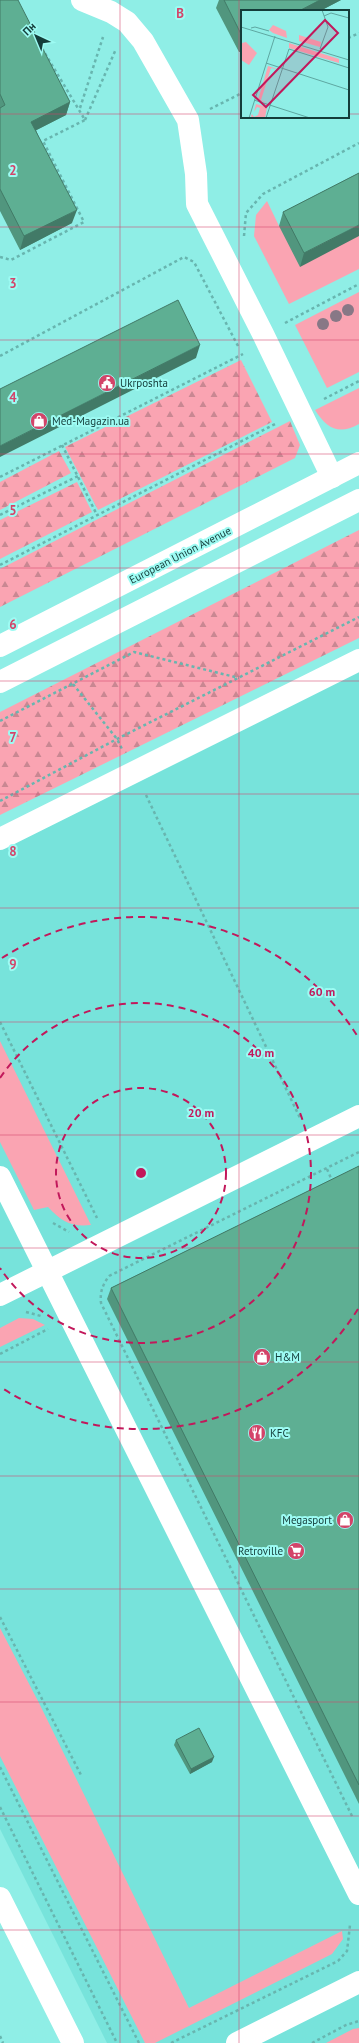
<svg xmlns="http://www.w3.org/2000/svg" width="359" height="2043" font-family="'PT Sans',sans-serif">
<style>
.built{fill:#77e3db}
.green{fill:#faa4b2}
.forest{fill:url(#forest-firs)}
.lines{fill:none;stroke-linecap:round;stroke-linejoin:round}
.path{stroke:#68b5af;stroke-width:2.5;stroke-dasharray:3 3;stroke-linecap:butt}
.minor{stroke:#fff;stroke-width:22}
.major{stroke:#fff;stroke-width:22}
.tree{fill:#887886}
.wall{fill:#51967e}
.shaded-wall{fill:#427a67}
.building{fill:#5eaf93;stroke:#427a67}
.grid{fill:none;stroke:#d34469;stroke-width:1;stroke-opacity:0.55}
.ring{fill:none;stroke:#c2185b;stroke-width:2;stroke-dasharray:7 5}
.labels{text-anchor:middle;dominant-baseline:central;stroke-width:4;stroke-linejoin:round;paint-order:stroke}
.poi-label{font-size:11px;fill:#143d3a;stroke:#9dfbf3;text-anchor:start}
.street-label{font-size:11px;fill:#143d3a;stroke:#9dfbf3}
.inset-road{fill:none;stroke:#5ea7a1;stroke-width:1}
.view{fill:#c2185b;fill-opacity:0.15;stroke:#c2185b;stroke-width:2}
.inset-edge{fill:none;stroke:#143d3a;stroke-width:2}
.grid-label{font-size:13px;text-anchor:middle;font-weight:bold;fill:#d34469;stroke:#9dfbf3;stroke-width:4;stroke-linejoin:round;paint-order:stroke}
.centre{fill:#c2185b;stroke:#9dfbf3;stroke-width:2}
.ring-label{font-size:12px;text-anchor:middle;font-weight:bold;fill:#c2185b;stroke:#9dfbf3;stroke-width:4;stroke-linejoin:round;paint-order:stroke}
</style>
<defs>
<pattern id="forest-firs" width="22" height="20" patternUnits="userSpaceOnUse"><rect width="22" height="20" fill="#faa4b2"/><path d="M5 1l3.5 6h-7zM16 11l3.5 6h-7z" fill="#c98792"/></pattern>
</defs>
<rect width="100%" height="100%" fill="#8feee6"/>
<!-- built -->
<path class="built" d="M359,669V2043H107L0,1829V847Z"/>
<!-- green -->
<path class="green" d="M267,201L279,226L359,236V269L289,304L254,236L256,215Z
M359,292V372L327,388L295,325Z
M359,388V424C339,435 327,429 315,410Z
M0,1041L91,1225C71,1227 62,1222 48,1207L34,1210L0,1142Z
M19,1318L33,1319L45,1325L0,1347V1328Z
M0,1628L39,1703L189,2008L342,1931L343,1939L332,1954L155,2043H145L0,1756Z
M359,2028V2043H326L353,2029Z"/>
<!-- forest -->
<path class="forest" d="M241,360L272,422L98,510L65,447Z
M290,421L300,445L295,458L0,607V569Z
M59,451L71,473L0,510V482Z
M77,482L92,512L0,559V520Z
M359,530V638L0,815V712Z"/>
<g class="lines">
<!-- path -->
<path class="path" d="M348,38L359,33
M80,108L103,37
M210,109L242,93
M85,120L116,49
M244,236L246,213L263,194L359,143
M0,257L11,260L84,222L43,141L85,120L43,50
M285,323L359,284
M0,356L184,257L194,262L238,346
M324,399L359,381
M62,445L97,515
M0,477L243,354
M0,515L78,476
M0,565L277,423
M73,684L117,739L122,749
M0,721L134,652L239,678
M146,795L300,1118
M0,801L117,739L359,617
M0,1022L97,1218
M327,1169L333,1183
M53,1223L69,1232
M26,1312L41,1316
M0,1354L48,1329
M0,1617L81,1775
M0,1767L139,2043
M0,1807L117,2043
M352,1816L101,1303C100,1292 102,1286 109,1276L359,1152
M0,2036L3,2043
M171,2043L338,1961L347,1951L350,1925
M312,2043L346,2025L359,2021"/>
<!-- minor -->
<path class="minor" d="M82,0L111,12L127,22L143,41L188,120L196,174L197,204L263,334L332,477
M0,839L359,660
M0,1177L359,1894
M0,1295L359,1116
M0,1898L73,2043
M237,2043L359,1982"/>
<!-- major -->
<path class="major" d="M0,646L359,463
M0,682L359,500"/>
</g>
<!-- trees -->
<g class="tree">
<circle cx="348" cy="310" r="6"/>
<circle cx="336" cy="316" r="6"/>
<circle cx="323" cy="324" r="6"/>
</g>
<!-- wall -->
<path class="wall" d="M0,0L70,102L66,115L36,130L72,223L20,250L0,211Z
M219,0H341L320,11H242V51L239,52L216,8Z
M359,173L300,267L279,226L283,212Z
M359,1166V1804L107,1299L111,1288Z
M176,1740L212,1762L190,1774L174,1745Z"/>
<!-- shaded-wall -->
<path class="shaded-wall" d="M320,0H341L320,11H299Z
M242,44V51L239,52Z
M70,102L66,115L27,135L31,122Z
M77,210L72,223L20,250L24,236Z
M359,225V236L300,267L304,253Z
M200,345L196,358L0,457V446Z
M214,1757L212,1762L190,1774L191,1769Z"/>
<!-- building -->
<path class="building" d="M0,0H18L70,102L31,122L77,210L24,236L0,189V108L5,105L0,94Z
M224,0H320L299,11H242V36Z
M359,173V225L304,253L283,212Z
M178,300L200,345L0,446V389Z
M359,1166V1785L111,1288Z
M199,1728L214,1757L191,1769L176,1740Z"/>
<!-- grid -->
<path class="grid" d="M120,0V2043M239,0V2043M0,114H242M348,114H359M0,227H359M0,340H359M0,454H359M0,568H359M0,681H359M0,794H359M0,908H359M0,1022H359M0,1135H359M0,1248H359M0,1362H359M0,1476H359M0,1589H359M0,1702H359M0,1816H359M0,1930H359"/>
<!-- distance rings -->
<g class="ring">
<circle cx="141" cy="1173" r="85"/>
<path d="M0 1078A170 170 0 1 1 0 1268"/>
<path d="M358 1309A256 256 0 0 1 2 1388M2 958A256 256 0 0 1 358 1037"/>
</g>
<!-- icons -->
<defs>
<symbol id="civic-disc" viewBox="-11 -11 22 22"><circle r="9.5" fill="#d34469" stroke="#9dfbf3"/><path d="M-.6-6.5H3V-4.5H.6V-3L4-1V1h2V6H-6V1h2V-1L-.6-3ZM-1.2 2.5V6h2.4V2.5Z" fill="#fff"/></symbol>
<symbol id="shop-disc" viewBox="-11 -11 22 22"><circle r="9.5" fill="#d34469" stroke="#9dfbf3"/><path d="M-5-2.5h2.3a2.7 3.5 0 0 1 5.4 0H5L5.5 6h-11ZM-1.5-2.5h3a1.5 2.3 0 0 0-3 0Z" fill="#fff"/></symbol>
<symbol id="restaurant-disc" viewBox="-11 -11 22 22"><circle r="9.5" fill="#d34469" stroke="#9dfbf3"/><path d="M-5-6h1v4h1v-4h1v4h1v-4h1v5L-1.5 .5V6h-2V.5L-5-1ZM5-6V6H3V1.5H1.5Q1.5-4 5-6Z" fill="#fff"/></symbol>
<symbol id="supermarket-disc" viewBox="-11 -11 22 22"><circle r="9.5" fill="#d34469" stroke="#9dfbf3"/><path d="M-6-5.5h2.5l.6 2H6L4.5 2H-2.5L-4.4-4H-6ZM-1.5 3.2a1.3 1.3 0 1 0 .1 0ZM3 3.2a1.3 1.3 0 1 0 .1 0Z" fill="#fff"/></symbol>
</defs>
<g fill-rule="evenodd">
<use href="#civic-disc" x="97" y="373" width="20" height="20"/>
<use href="#shop-disc" x="29" y="411" width="20" height="20"/>
<use href="#shop-disc" x="252" y="1347" width="20" height="20"/>
<use href="#restaurant-disc" x="247" y="1423" width="20" height="20"/>
<use href="#shop-disc" x="335" y="1510" width="20" height="20"/>
<use href="#supermarket-disc" x="286" y="1541" width="20" height="20"/>
</g>
<g class="labels">
<!-- poi labels -->
<g class="poi-label">
<text x="120" y="383">Ukrposhta</text>
<text x="52" y="421">Med-Magazin.ua</text>
<text x="275" y="1357">H&amp;M</text>
<text x="270" y="1433">KFC</text>
<text x="332" y="1520" text-anchor="end">Megasport</text>
<text x="283" y="1551" text-anchor="end">Retroville</text>
</g>
<!-- street labels -->
<g class="street-label">
<text transform="translate(180 555) rotate(-27)">European Union Avenue</text>
</g>
</g>
<!-- overview -->
<g transform="translate(241 10)">
<rect width="108" height="108" fill="#8feee6"/>
<path d="M0,28L1,33L5,32L16,43L8,55L0,50ZM27,56L39,60L30,58L20,90L27,93L17,90ZM15,94L26,97L24,108H11L10,106L11,104L13,107L17,105L19,98L16,97L13,102Z" fill="#faa4b2"/>
<path d="M32,15L45,21L46,28L32,23L28,20ZM58,25L80,32L79,37L58,31ZM48,33L98,49V53L48,38Z" fill="#faa4b2"/>
<path class="inset-road" d="M83,6L90,3L108,8M0,17L108,50M10,18L14,17L28,21M79,39L87,17L81,0M25,53L108,80M13,90L69,108M8,108L34,26M25,108L48,39L108,58"/>
<path class="view" d="M84,10L97,23L25,97L12,85Z"/>
<rect width="108" height="108" class="inset-edge"/>
</g>
<g class="grid-label">
<text x="180" y="18">B</text>
<text x="13" y="175">2</text>
<text x="13" y="288">3</text>
<text x="13" y="402">4</text>
<text x="13" y="515">5</text>
<text x="13" y="629">6</text>
<text x="13" y="742">7</text>
<text x="13" y="856">8</text>
<text x="13" y="969">9</text>
</g>
<circle cx="141" cy="1173" r="6" class="centre"/>
<g class="ring-label">
<text x="322" y="996">60 m</text>
<text x="261" y="1057">40 m</text>
<text x="201" y="1117">20 m</text>
</g>
<!-- north arrow -->
<g transform="translate(36 36) rotate(316)" stroke="#9dfbf3" stroke-width="3" paint-order="stroke">
<path d="M0-3L7 15L0 10L-7 15Z" fill="#143d3a"/>
<text y="-6" font-size="11" font-weight="bold" text-anchor="middle" fill="#143d3a">Пн</text>
</g>
</svg>
